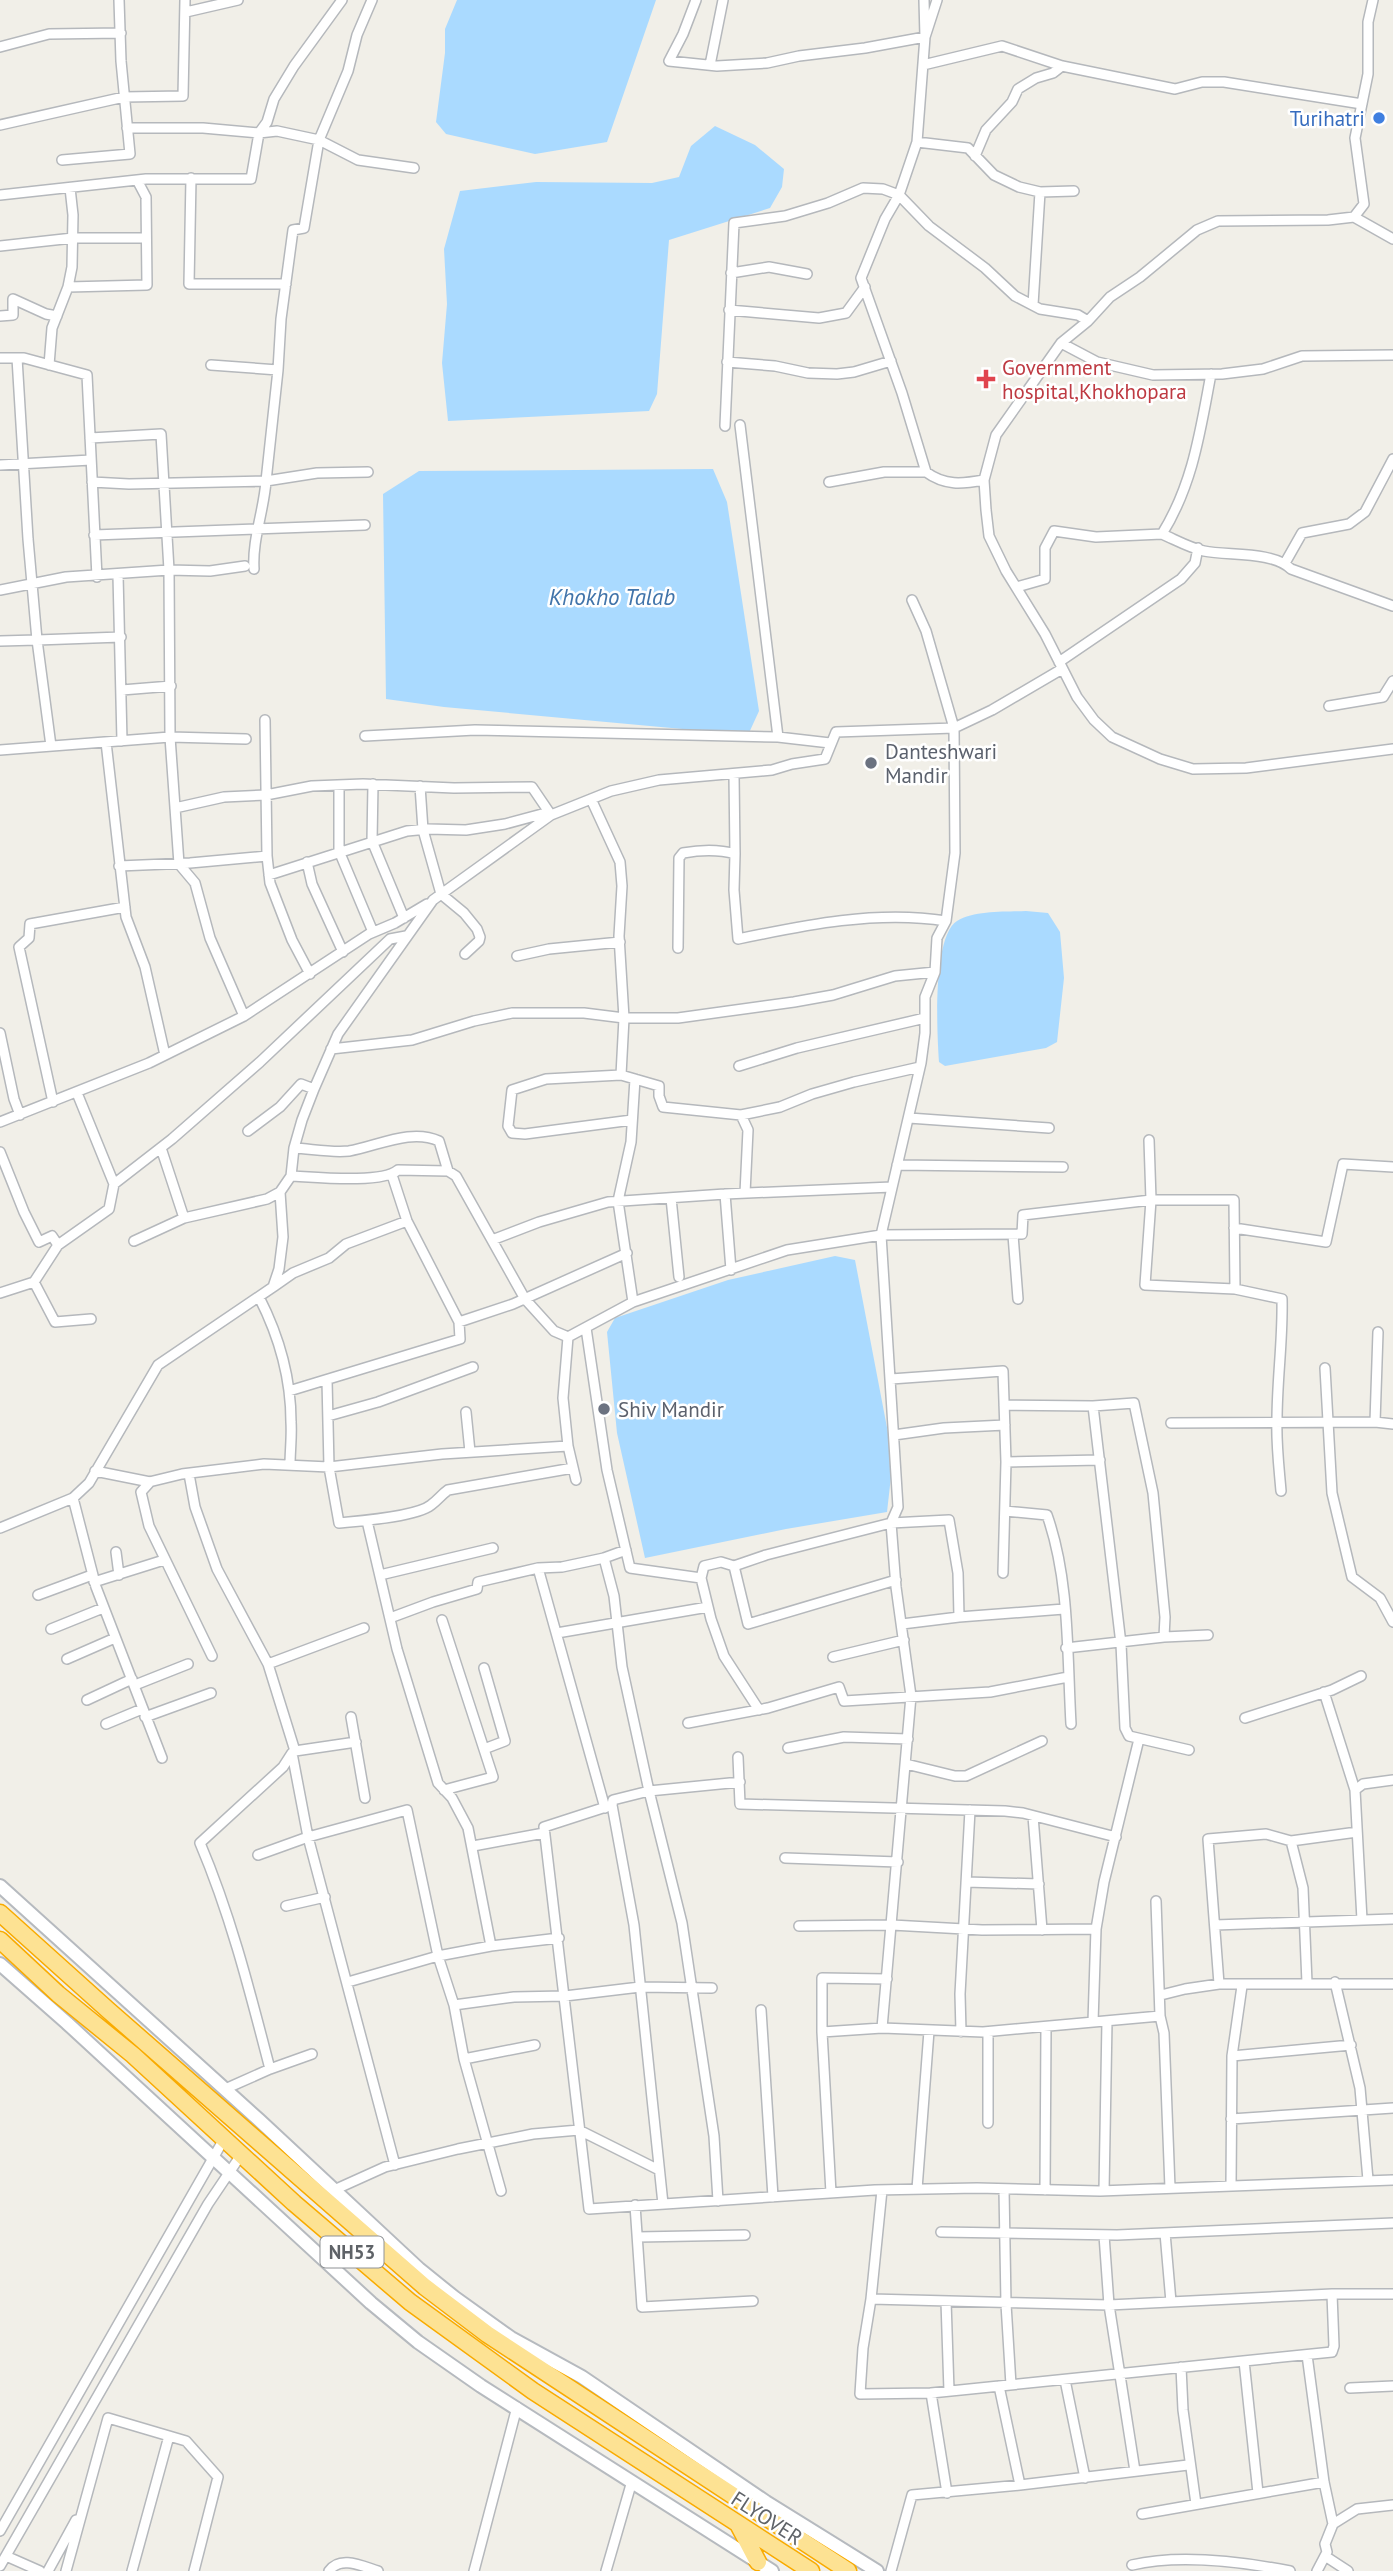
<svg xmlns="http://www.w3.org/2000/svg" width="1393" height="2571" font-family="'PT Sans',sans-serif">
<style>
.water{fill:#aadaff}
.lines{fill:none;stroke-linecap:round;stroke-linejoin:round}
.street-casing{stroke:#b5b8bc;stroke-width:12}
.secondary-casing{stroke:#b6babf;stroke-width:16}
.highway-casing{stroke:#f9ab00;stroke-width:19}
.street{stroke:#fff;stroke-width:9}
.secondary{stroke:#fff;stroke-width:12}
.highway{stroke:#fde293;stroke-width:16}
.shop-dot{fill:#3f7fe0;stroke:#fff;stroke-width:2.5}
.health-dot{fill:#e0444e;stroke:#fff;stroke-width:2.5}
.worship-dot{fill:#6b7280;stroke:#fff;stroke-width:2.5}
.labels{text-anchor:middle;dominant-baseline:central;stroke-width:5;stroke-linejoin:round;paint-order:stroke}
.shield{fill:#fff;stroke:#8f9295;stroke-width:2}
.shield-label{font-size:19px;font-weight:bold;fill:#5f6368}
.shop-label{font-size:21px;fill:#366cbe;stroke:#fff;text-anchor:end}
.health-label{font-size:21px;fill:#be3a42;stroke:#fff;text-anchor:start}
.worship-label{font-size:21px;fill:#5b616d;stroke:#fff;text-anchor:start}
.street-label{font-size:21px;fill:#5f6368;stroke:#fff}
.water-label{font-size:23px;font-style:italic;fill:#4174aa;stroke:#fff}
</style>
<rect width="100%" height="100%" fill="#f1efe8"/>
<!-- water -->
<path class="water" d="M457,0H656L607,142L535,154L446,134L436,122L445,53V29Z
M715,126L755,145L784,169L782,187L770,208L669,240L657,394L649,411L448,421L442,363L447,304L444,249L460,191L536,182L652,183L679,177L691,146Z
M713,469L727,502L759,711L748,735L444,707L386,699L383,494L419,471Z
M1026,911L1048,913L1060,932L1064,978L1057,1042L1046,1048L945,1066L939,1062C937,1033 932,937 957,921C975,910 1006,912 1026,911Z
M835,1256L855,1260L893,1459L887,1512L786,1529L645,1558L617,1433L607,1332L615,1318L728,1280Z"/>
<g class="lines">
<defs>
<path id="street" d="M696,0L683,34L669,61L717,66L767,63L799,56L865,48L925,37L937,0
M924,0L925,37L917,142L899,195L885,219L861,278L902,393L926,472C945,486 962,484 984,480
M1373,0L1368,22V74L1355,138L1364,204L1354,217L1328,220L1218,221L1197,230L1140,277L1110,297L1088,321L1061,343L996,435L984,480L986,510L989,536L1006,571L1045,634L1077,697L1094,720L1112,737L1160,759L1193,769L1246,768L1393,749
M186,12L238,0
M0,47L49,34L121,33
M710,65L723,0
M923,65L1002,46L1062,66L1175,89L1202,82H1224L1362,104
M0,125L124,97L183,96L185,0
M127,128H203L259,133L277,131L319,140L358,160L414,168
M917,142L968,148L994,175L1019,187L1040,192L1074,191
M975,156L986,130L1012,102L1018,89L1036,78L1053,73L1062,66
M62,160L130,154L121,61L119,0
M191,178L189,284H286
M0,195L146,179H251L259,133L267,122L274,99L294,66L342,0
M1354,217L1393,239
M0,246L73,238H144
M731,273L769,267L807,274
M68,287L147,285L146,197L137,180
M1033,305L1040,192
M729,310L819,318L846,313L865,287
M0,316L13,315V299L46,314L57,316
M1061,343L1097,362L1153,375L1222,374L1263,369L1302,356L1393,355
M0,358H24L87,375L97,577
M727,362L775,366L808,373L837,374L854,372L891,361
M49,365L52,328L68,287L72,267L73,215L70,188
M211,365L278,370L281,319L293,230L304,228L319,140L348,71L357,35L372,0
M1211,374C1200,432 1193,484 1162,534C1176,540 1190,548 1204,551C1228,556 1273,551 1291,569L1393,606
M740,425L778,737
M725,426L734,223L785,216L828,203L863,188L883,189L899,195L929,226L985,268L1015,296L1040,309L1078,315L1088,321
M90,438L161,434L169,570L170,737L179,864L195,883L210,938L244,1016
M0,465L91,460
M92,482L129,484L266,481L278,370
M829,482L884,472H926
M94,535L365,525
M1285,563L1302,533L1349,524L1365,512L1393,459
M254,569C252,540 264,510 266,481L317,473L368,472
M118,575L122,741
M1017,587L1045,579V548L1054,531L1096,537L1162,534
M0,590L66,577L169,570L210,571L245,566
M0,641L37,640L28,539L17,358
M1059,662L1181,579L1195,563L1198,548
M122,690L171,686
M1329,706L1383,697L1393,681
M265,720L267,856L270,883L292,940L310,974
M365,736L475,730L778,737L830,743
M106,742L126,917L145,967L165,1055
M51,746L37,640L121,637
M0,750L170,737L246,739
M373,784L372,841L404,918
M339,785V851L373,932
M420,786L423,830L441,894L464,913L477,929L480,937L479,941L465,954
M591,799L620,862L622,886L619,936L624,1018H678L794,1002L833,995L895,976L935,972
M175,808L224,797L266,795L312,786L363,784L454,788L532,787L551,815
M735,854L734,890L738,939C805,925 877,910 946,921
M307,862L312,884L343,952
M119,866L190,863L267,856
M269,875L407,831L428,829L466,830L505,824L542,814L551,815
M678,948L679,858L683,853C700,850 718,849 735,854L734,775
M517,956L549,949L620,942
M0,1033L14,1099L20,1115
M331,1049L412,1040L474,1021L512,1013H584L624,1018L621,1075L659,1086V1096L663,1107L741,1115L780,1107L812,1094L854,1082L920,1067
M739,1066L797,1048L925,1018
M621,1075L546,1079L512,1090L508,1126L512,1133L525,1134L632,1120
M77,1093L114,1184
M53,1102L19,947L29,938L30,924L125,907
M741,1115L748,1130L745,1193
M909,1118L1049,1128
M0,1122L149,1063L244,1016L369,934L395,923L427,904
M248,1131L280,1107L301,1084L314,1089
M1149,1140L1151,1200L1145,1285L1235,1289L1282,1299C1283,1340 1277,1379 1277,1420C1276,1443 1279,1467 1281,1491
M161,1148L184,1218
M294,1148C312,1149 332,1153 349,1151C378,1146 411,1128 439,1141L448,1171
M0,1152L24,1212L39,1242L52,1236L58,1245
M897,1165L1063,1167
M291,1176C314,1177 382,1184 398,1170L448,1171L456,1176L525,1299L554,1331L568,1337L633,1302L787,1250L881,1235L1022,1234L1023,1215L1151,1200H1234L1235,1289
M725,1194L731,1270
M671,1198L679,1277
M1234,1228L1326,1242L1343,1164L1393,1167
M1013,1235L1018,1299
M492,1240L539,1222L608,1202L725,1194L892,1187
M134,1241L184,1218L267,1199L280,1192
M34,1282L55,1322L91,1319
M273,1287L293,1273L329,1258L346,1244L407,1221
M0,1293L34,1282L58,1245L109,1209L114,1184L172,1139L260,1062L390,939L406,936
M259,1297C279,1336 291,1378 291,1422C292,1436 290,1451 290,1465
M633,1302L618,1201L631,1142L635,1079
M459,1322L513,1304L627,1253
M586,1328L607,1470L630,1568L701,1578L704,1566L721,1562L734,1566L766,1555L891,1523L898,1507L881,1235L921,1063L925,1033V997L935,972L937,938L946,921L955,853L954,728L926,631L912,600
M1378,1332L1375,1422L1393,1424
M568,1337L563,1398L568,1446L576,1480
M1325,1368L1332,1493L1352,1577L1380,1598L1393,1622
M891,1379L1003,1371L1006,1462L1003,1573
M327,1380L329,1467L339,1523C359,1521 416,1517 431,1505C438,1500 441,1495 448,1490L573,1468
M289,1391L460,1339L459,1322L407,1221L392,1175
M1004,1405L1093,1406L1134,1403L1153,1493L1165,1617L1164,1637
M1093,1406L1121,1644L1125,1728L1129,1736L1189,1750
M466,1412L470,1452
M328,1416L378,1402L473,1367
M1171,1423L1375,1422
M894,1435L944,1428L1005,1425
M1006,1462L1100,1460
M95,1471L150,1482L141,1492L149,1526L212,1656
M189,1474L195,1507L217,1569L268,1664L295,1751L292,1753L308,1837L395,2165
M149,1482L182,1474L264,1464L329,1467L442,1454L568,1446
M73,1498L96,1587L162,1758
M1005,1511L1047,1515C1070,1580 1067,1655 1071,1724
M367,1521L397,1649L438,1783L452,1798L468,1828L491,1946
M0,1528L73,1498L89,1483L158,1365L273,1287L279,1269L283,1237L280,1192L291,1176L294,1148L302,1120L314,1089L338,1034L433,900L551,815L611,791L659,780L772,770L792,764L825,759L836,732L954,728L992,710L1062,669
M116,1552L119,1575
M604,1558L614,1596L622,1667L649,1791L682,1923L714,2136L718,2201
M734,1566L748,1624L896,1580
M538,1568L605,1808
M380,1575L493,1548
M701,1578L711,1619L724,1656L759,1710
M94,1582L164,1560
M38,1595L92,1575
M959,1617L958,1573L949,1520L891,1523L896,1587L911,1696L882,2028L983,2032L1160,2016
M390,1618L433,1602L477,1589L478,1582L538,1568L562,1567L604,1558L626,1550
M442,1620L493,1777L444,1790
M902,1624L959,1617L1064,1609
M51,1629L103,1608
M557,1633L708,1607
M1066,1648L1164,1637L1208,1635
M833,1657L904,1640
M67,1659L115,1638
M268,1664L364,1628
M135,1685L188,1664
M1324,1692L1355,1790
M87,1700L132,1679
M145,1717L211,1693
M351,1717L365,1798
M1245,1718L1332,1690L1361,1676
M688,1723L768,1708L839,1687L844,1701L990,1692L1068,1677
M106,1724L142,1709
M788,1748L844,1737L908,1739
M484,1749L505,1741L484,1668
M295,1751L356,1742
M738,1757L740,1804L1005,1811L1023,1813L1116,1837
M906,1764L955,1776H966L1042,1741
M740,1782L649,1791L613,1800L612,1805L544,1827L589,2209L875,2190L977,2188L1100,2191L1393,2180
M612,1805L634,1925L663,2204
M1033,1816L1042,1930
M1291,1841L1303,1888L1307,1983
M473,1846L544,1833
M258,1855L308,1837L407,1810L438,1956L454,2005L464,2059L501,2191
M785,1858L898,1862
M966,1882L1039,1884
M1156,1901L1160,2016L1164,2033L1170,2188
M286,1906L325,1897
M1362,1920L1355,1790L1363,1784L1393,1780
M1215,1925L1393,1919
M799,1926L892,1925L982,1930L1096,1929L1093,2022
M1096,1929L1104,1882L1139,1739
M348,1982L438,1956L491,1946L559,1938
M1335,1982L1360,2088L1368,2180
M1219,1984L1208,1839L1266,1834L1291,1841L1357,1832
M1161,1995L1185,1989L1219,1984H1393
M454,2005L514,1997L565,1996L640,1987L712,1988
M761,2010L773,2197
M822,2032L882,2028
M961,2032L960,1994L970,1810
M988,2032V2123
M1232,2056L1351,2045
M464,2059L535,2045
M270,2069C250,1992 231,1916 200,1843L283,1767L292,1753
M225,2089L270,2069L312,2054
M1231,2119L1393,2108
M1231,2186L1232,2056L1242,1986
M917,2189L929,2031
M1004,2189L1006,2304L1011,2385
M334,2190L385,2167L458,2149L533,2134L579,2130L659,2170
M882,2190L871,2299L863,2348L860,2394L931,2393L1332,2352L1334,2346L1332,2294
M1045,2190L1046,2027
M1104,2191L1107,2021
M831,2193L822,2032V1978L887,1979
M635,2205L642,2307L753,2301
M941,2232L1117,2235L1393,2223
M1165,2233L1171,2302
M1104,2235L1109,2305L1135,2471
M638,2237L745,2235
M871,2299L1109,2305L1332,2294H1393
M946,2301L949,2391
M1307,2355L1324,2482L1333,2524
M1244,2361L1258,2493
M1181,2367L1183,2410L1196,2504
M1065,2380L1085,2478
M999,2386L1020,2485
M1350,2388L1393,2386
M931,2393L947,2493
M1142,2514L1324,2482
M0,2531L224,2139
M6,2556L40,2571
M1325,2556L1348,2571
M1132,2565C1179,2554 1243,2562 1290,2571
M0,2566L208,2204L241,2155
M48,2571L76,2520
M66,2571L108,2418L186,2441L218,2477L194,2571
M132,2571L169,2436
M329,2571C340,2555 362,2566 378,2571
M474,2571L517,2407
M606,2571L632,2481
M891,2571L912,2495L1020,2485L1188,2465
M1317,2571L1327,2552L1325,2544L1333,2524L1357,2509L1393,2505"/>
<path id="secondary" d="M0,1886L259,2120L419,2269L455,2298L511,2338L582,2377L766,2502L877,2571
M0,1964L67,2023L371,2303L418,2342L481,2386L772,2571"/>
<path id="highway" d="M0,1913L108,2010L425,2287L487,2334L848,2571
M0,1940L58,1994L133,2055L294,2203L410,2302L533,2391L811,2571
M738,2524L758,2562"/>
</defs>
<!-- street casing -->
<use href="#street" class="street-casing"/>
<!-- secondary casing -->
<use href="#secondary" class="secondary-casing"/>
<!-- highway casing -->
<use href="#highway" class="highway-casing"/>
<!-- street -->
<use href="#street" class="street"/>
<!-- secondary -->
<use href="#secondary" class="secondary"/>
<!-- highway -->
<use href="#highway" class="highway"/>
</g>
<!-- markers -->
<circle class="shop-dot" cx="1379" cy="118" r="7"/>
<path class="health-dot" d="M982.5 368.5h7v7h7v7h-7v7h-7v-7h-7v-7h7z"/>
<g class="worship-dot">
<circle cx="871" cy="763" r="7"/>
<circle cx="604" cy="1409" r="7"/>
</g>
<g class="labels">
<!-- shield labels -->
<rect class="shield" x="320.5" y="2236.5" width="63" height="31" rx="5"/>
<g class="shield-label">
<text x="352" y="2252">NH53</text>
</g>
<!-- shop labels -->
<g class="shop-label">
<text x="1365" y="118">Turihatri</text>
</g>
<!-- health labels -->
<g class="health-label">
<text x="1002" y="367">Government<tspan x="1002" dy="24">hospital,Khokhopara</tspan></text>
</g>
<!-- worship labels -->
<g class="worship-label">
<text x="885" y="751">Danteshwari<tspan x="885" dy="24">Mandir</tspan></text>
<text x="618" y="1409">Shiv Mandir</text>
</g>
<!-- street labels -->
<g class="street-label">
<text transform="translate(767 2518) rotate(33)">FLYOVER</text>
</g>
<!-- water labels -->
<g class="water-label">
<text x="612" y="596">Khokho Talab</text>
</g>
</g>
</svg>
